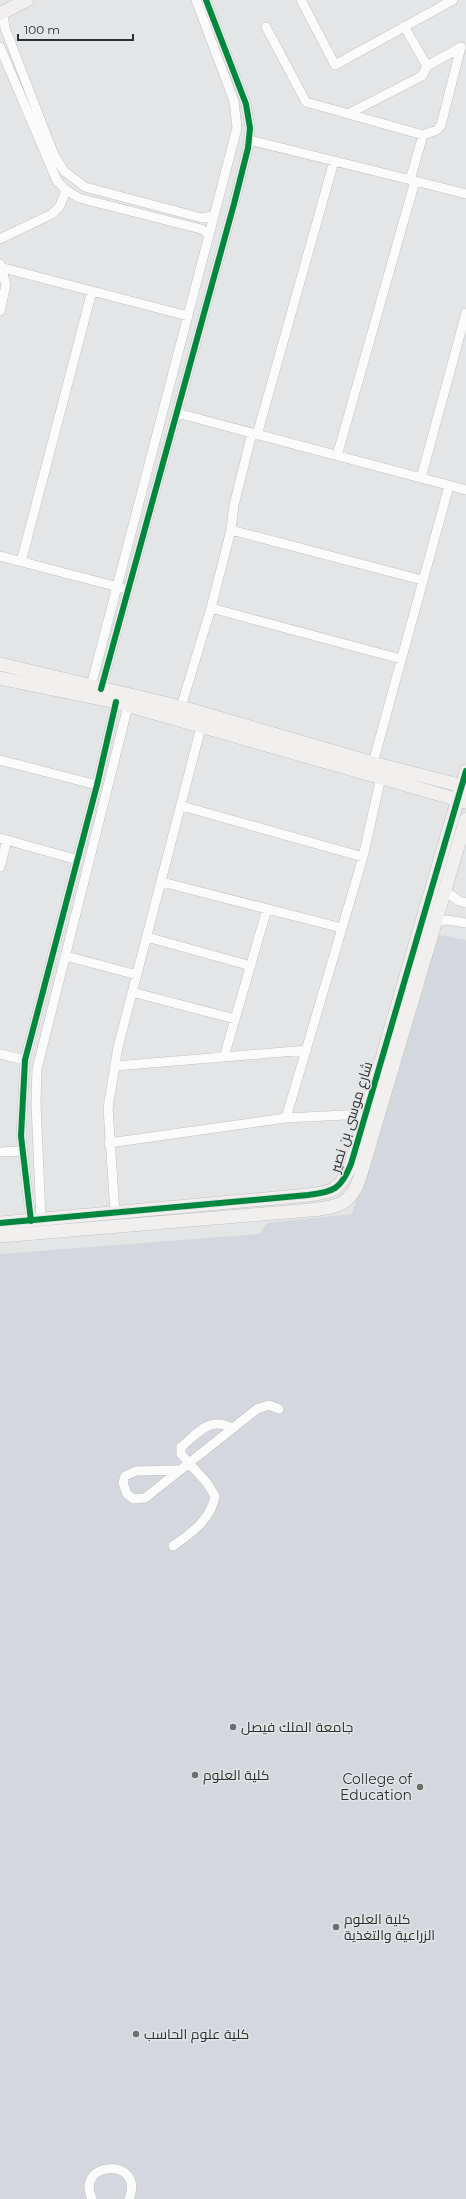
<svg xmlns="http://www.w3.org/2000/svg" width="466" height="2199" font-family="Montserrat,Cairo,sans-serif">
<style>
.built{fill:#d4d7dd}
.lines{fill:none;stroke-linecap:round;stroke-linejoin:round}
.street-casing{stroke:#c2c2c3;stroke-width:10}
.secondary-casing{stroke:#c2c2c3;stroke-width:14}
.street{stroke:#fbfbfb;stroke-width:9}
.secondary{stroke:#f2efef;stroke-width:13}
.cycleway-casing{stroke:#e3e5e7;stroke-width:8}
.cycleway{stroke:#00873e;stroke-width:6}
.poi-dot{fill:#6d6e6f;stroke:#e3e5e7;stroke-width:1.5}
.labels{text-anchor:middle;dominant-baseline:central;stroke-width:3;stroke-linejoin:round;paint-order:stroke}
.street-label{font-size:14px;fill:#2d2e2f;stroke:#e3e5e7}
.poi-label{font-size:14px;fill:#2d2e2f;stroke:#e3e5e7;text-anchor:start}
</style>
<rect width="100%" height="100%" fill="#e4e5e6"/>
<!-- built -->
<path class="built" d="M438,935L466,940V2199H0V1254L259,1234L267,1223L352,1214Z"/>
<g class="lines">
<defs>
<path id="street" d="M301,0L335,65L453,0
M3,13L5,28L54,155L64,171L85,187L202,218L214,215
M404,26L427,66L461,47L441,125L437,130L423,135
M266,27L306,102L423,135L410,180
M0,47L57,181L66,190L79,198L201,229L209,234
M348,114L422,76L427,66
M249,140L415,181L337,456
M415,181L466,194
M0,239L52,214L60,206L66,190
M0,264L6,285L0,311
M0,267L92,291
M177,413L466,490
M257,435L334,161
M421,478L466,313
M231,530L234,505L252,433
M0,556L122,588
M21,562L92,291L188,316
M211,608L401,659
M91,686L237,128L234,101L196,0
M101,689L234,204L248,148L250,128L246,104L206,0
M181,707L211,608L231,530L422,580
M0,760L97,785
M373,763L449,486
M182,806L363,857
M0,838L78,860
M0,867L7,840
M162,882L342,928
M445,891L459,901L466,903
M436,921L447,920L466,923
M147,937L251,966
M66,956L137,975
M132,992L235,1019
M0,1054L25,1060
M224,1057L267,909
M115,1066L307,1050
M286,1118L363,857L381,777
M109,1143L286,1118L365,1114
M0,1152L22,1151
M115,1213L108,1108L118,1047L201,727
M41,1220L36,1103L37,1069L128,706
M31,1221L21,1136L25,1060L97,785L116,702
M178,1470L136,1471L125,1476L123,1483L127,1494L134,1499L145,1498L257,1409L269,1405L279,1409
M173,1546C192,1533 211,1519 215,1496L207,1483L181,1454V1447C198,1433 209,1416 232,1428
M92,2199C74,2160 146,2157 129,2199"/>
<path id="secondary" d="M0,14L27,0
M0,664L181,707L373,763L466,787
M0,678L116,702L466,802
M0,1223L308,1195C334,1192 341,1189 351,1164L466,771
M0,1236L311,1210C338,1207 351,1205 360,1177L466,819"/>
</defs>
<!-- street casing -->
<use href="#street" class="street-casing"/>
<!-- secondary casing -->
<use href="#secondary" class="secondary-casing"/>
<!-- street -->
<use href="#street" class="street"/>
<!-- secondary -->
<use href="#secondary" class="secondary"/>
<defs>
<path id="cycleway" d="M101,689L234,204L248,148L250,128L246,104L206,0
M31,1221L21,1136L25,1060L97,785L116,702
M0,1223L308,1195C334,1192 341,1189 351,1164L466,771"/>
</defs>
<!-- cycleway casing -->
<use href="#cycleway" class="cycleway-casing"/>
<!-- cycleway -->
<use href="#cycleway" class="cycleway"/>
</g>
<!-- markers -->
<g class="poi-dot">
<circle cx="233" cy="1727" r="4"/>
<circle cx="195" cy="1775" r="4"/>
<circle cx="420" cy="1787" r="4"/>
<circle cx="336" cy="1927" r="4"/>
<circle cx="136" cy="2034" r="4"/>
</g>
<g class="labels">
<!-- street labels -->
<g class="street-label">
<text transform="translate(351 1117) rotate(-73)">شارع موسى بن نصير</text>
</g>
<!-- poi labels -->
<g class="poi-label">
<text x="241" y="1727">جامعة الملك فيصل</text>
<text x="203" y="1775">كلية العلوم</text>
<text x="412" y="1779" text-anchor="end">College of<tspan x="412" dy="16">Education</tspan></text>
<text x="344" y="1919">كلية العلوم<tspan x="344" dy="16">الزراعية والتغذية</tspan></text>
<text x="144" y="2034">كلية علوم الحاسب</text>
</g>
</g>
<!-- scale -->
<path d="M18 34v6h115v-6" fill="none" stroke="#2d2e2f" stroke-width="2"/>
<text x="24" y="34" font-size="12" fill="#2d2e2f" stroke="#e3e5e7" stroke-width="3" paint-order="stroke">100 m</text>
</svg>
